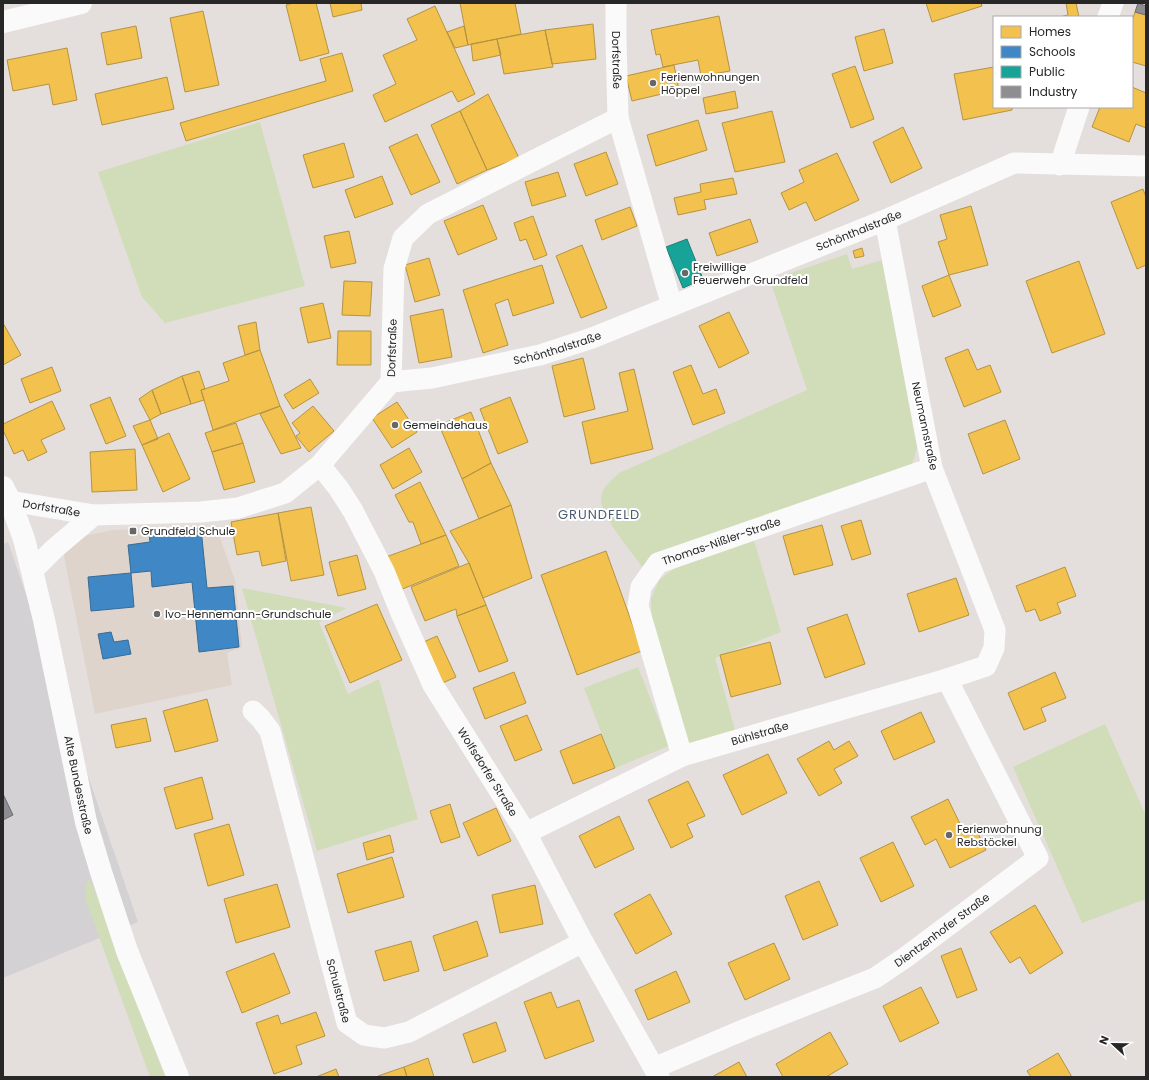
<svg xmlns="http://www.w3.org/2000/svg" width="1149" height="1080" font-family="Poppins,sans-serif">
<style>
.industrial{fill:#d3d1d4}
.education{fill:#dfd4cb}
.green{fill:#d0ddb8}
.homes{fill:#f2c14e;stroke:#b59342}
.schools{fill:#3f88c5;stroke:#386b96}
.public{fill:#17a398;stroke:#1c7e76}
.industry{fill:#8d8d92;stroke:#6e6e72}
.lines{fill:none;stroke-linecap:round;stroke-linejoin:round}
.street{stroke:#fbfafa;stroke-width:21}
.secondary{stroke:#fbfafa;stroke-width:22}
.poi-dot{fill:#696766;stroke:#fff;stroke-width:1.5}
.labels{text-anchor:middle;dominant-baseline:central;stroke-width:4;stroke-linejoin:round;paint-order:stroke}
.street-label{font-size:11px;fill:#272727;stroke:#fff}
.poi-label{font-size:11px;fill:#272727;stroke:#fff;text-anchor:start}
.quarter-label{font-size:13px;letter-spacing:1px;fill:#4c5d73;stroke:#fff}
</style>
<rect width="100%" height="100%" fill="#e4dfdc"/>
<!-- industrial -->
<path class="industrial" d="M8,542L138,922L3,978V544Z"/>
<!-- education -->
<path class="education" d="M216,527L235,580L242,647L227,653L232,685L95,714L63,551L85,536L112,530Z"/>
<!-- green -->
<path class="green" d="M260,122L305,286L165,323L142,297L98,172Z
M847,254L852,269L882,260L917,448L912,464L748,524L643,568C632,552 600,516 601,498C602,487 612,480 619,473L807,390L770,280Z
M753,537L781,632L715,658L735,730L687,745L652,621L651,599L659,580L675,568Z
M242,588L347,608L319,622L348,694L379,679L418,819L317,851Z
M638,667L669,746L615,768L584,688Z
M1105,724L1146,816V899L1082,923L1013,767Z
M89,879L97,895L165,1077H150L86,901V883Z"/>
<!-- homes -->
<path class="homes" d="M293,3H316L329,53L300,61L286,5Z
M330,3H361L362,10L333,17Z
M460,3H515L521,34L468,45Z
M926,3H981L982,6L932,22Z
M1066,3H1076L1079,17H1059L1068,15Z
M435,6L475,94L458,102L452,91L385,122L373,95L396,84L383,55L417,40L407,19Z
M203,11L219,85L185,92L170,18Z
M1135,12L1146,15V66L1132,62V21Z
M719,16L730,71L701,76L698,60L663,67L660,54L656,55L651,30Z
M593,24L596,59L552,64L545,30Z
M136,26L142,58L107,65L101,33Z
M464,26L468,45L455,48L447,32Z
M884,29L893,63L864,71L855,37Z
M545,30L553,67L504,74L497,39Z
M497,39L501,55L473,61L471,44Z
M67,48L77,100L53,105L49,84L13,91L7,60Z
M342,53L353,91L186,141L180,123L326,81L320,59Z
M674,65L679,90L632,101L626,76Z
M855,66L874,119L851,128L832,74Z
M994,67V107H1012V110L963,120L954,74Z
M167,77L174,109L102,125L95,94Z
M1132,87L1146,93V128L1136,124L1129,142L1092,127L1100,107H1132Z
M735,91L738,108L706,114L703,98Z
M488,94L519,158L487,170L460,111Z
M460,111L487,170L457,184L431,125Z
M772,111L785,162L735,172L722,123Z
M698,120L707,150L656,166L647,135Z
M903,127L922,168L891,183L873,142Z
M417,134L440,182L411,195L389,147Z
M344,143L354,177L313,188L303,155Z
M606,152L618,184L586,196L574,164Z
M837,153L859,200L815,221L806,202L789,210L781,193L804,182L799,170Z
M558,172L566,196L532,206L525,182Z
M382,176L393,204L355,218L345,190Z
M733,178L737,194L704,200L706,209L678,215L674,198L701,192L700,184Z
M1143,189L1146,197V265L1137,269L1111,202Z
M483,205L497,239L458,255L444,221Z
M971,206L988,265L949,275L938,242L947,239L940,215Z
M630,207L637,226L602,240L595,220Z
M533,216L547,255L534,260L526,239L520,241L514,223Z
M750,219L758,242L717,256L709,233Z
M349,231L356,263L331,268L324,236Z
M582,245L607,308L581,318L556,256Z
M862,248L864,256L855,258L853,251Z
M429,258L440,295L415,302L405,265Z
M1079,261L1105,334L1052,353L1026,281Z
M542,265L554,303L513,316L508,299L495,304L508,345L483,353L463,290Z
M949,275L961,306L933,317L922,286Z
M344,281L372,282L370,316L342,315Z
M323,303L331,338L308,343L300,308Z
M443,309L452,357L419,363L410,316Z
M729,312L749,353L719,368L699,326Z
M256,322L260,350L245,355L238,326Z
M3,323L21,355L3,365Z
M338,331H371V365H337Z
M968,349L977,370L990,365L1001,392L964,407L945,358Z
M260,350L280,406L213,430L201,390L229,381L223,363Z
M583,358L595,409L564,417L552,366Z
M691,365L703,394L716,389L725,413L693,425L673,372Z
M52,367L61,391L30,403L21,379Z
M634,369L653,449L591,464L582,422L628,411L619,373Z
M199,371L205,389L201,390L204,400L191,404L182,376Z
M182,376L191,404L161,414L152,390Z
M310,379L319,393L293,409L284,395Z
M152,390L161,414L150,420L139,399Z
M110,397L126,436L106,444L90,405Z
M510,397L528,442L498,454L480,409Z
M52,401L65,429L41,440L47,452L28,461L23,450L14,454L3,430V424Z
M397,402L417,432L392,448L372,418Z
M280,406L301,448L281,454L260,414Z
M313,406L334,431L309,452L296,436L300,433L292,423Z
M471,412L491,463L462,479L439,425Z
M150,420L158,439L142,445L133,426Z
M1005,420L1020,459L983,474L968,434Z
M236,423L243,443L212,452L205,433Z
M169,433L190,479L163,492L142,445Z
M243,443L255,482L224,490L212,452Z
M409,448L422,472L393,489L380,465Z
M135,449L137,490L92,492L90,452Z
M491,463L511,505L479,519L462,479Z
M420,482L446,535L421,544L413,522H409L395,495Z
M511,505L532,578L483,598L469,563L450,531Z
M311,507L324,575L291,581L278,513Z
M278,513L286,561L262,566L259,551L237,555L231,522Z
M861,520L871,554L852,560L841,526Z
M822,525L833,565L794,575L783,536Z
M446,535L459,566L400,590L386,557Z
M606,551L642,651L577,675L541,575Z
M357,555L366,589L338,596L329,562Z
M469,563L486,605L457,616L456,609L425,621L411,587Z
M1065,567L1076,596L1057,603L1061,613L1040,621L1035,609L1026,612L1016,586Z
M956,578L969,615L919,632L907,594Z
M377,604L402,660L350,683L325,626Z
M486,605L508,661L479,672L457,616Z
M847,614L865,664L825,678L807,628Z
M437,636L456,677L438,685L419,644Z
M770,642L781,684L731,697L720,655Z
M514,672L526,703L485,719L473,688Z
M1055,672L1066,698L1041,708L1046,721L1024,730L1008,693Z
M207,699L218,741L175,752L163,711Z
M921,712L935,742L894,760L881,731Z
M527,715L542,750L515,761L500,726Z
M146,718L151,741L116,748L111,725Z
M601,734L615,768L573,784L560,751Z
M829,741L834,750L849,741L858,756L834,769L842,783L819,796L797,759Z
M768,754L787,793L742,815L723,775Z
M202,777L213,819L176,829L164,788Z
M688,781L705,816L687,824L693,837L671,848L648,800Z
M948,799L963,830L974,825L986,850L950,868L936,839L925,845L911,817Z
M450,804L460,837L441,843L430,811Z
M496,808L511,841L478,856L463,823Z
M619,816L634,849L595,868L579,836Z
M229,824L244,875L208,886L194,834Z
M390,835L394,852L367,860L363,843Z
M893,842L914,886L881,902L860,858Z
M392,857L404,897L348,913L337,874Z
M819,881L838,925L803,940L785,896Z
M277,884L290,927L236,943L224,899Z
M535,885L543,924L500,933L492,895Z
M650,894L672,934L636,954L614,914Z
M1035,905L1063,953L1030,974L1020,957L1010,963L990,932Z
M477,921L488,956L444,971L433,936Z
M411,941L419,971L384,981L375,951Z
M774,943L790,979L745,1000L728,963Z
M961,948L977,990L957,998L941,956Z
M274,953L290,993L242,1013L226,972Z
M676,971L690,1002L648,1020L635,990Z
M921,987L939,1023L900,1042L883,1006Z
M551,992L557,1008L579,1000L594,1041L545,1059L524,1002Z
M316,1012L325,1036L296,1046L302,1064L274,1074L256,1023L278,1015L281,1024Z
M496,1022L506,1051L473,1063L463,1034Z
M830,1032L848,1064L826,1077H783L776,1064Z
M1058,1053L1072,1077H1031L1027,1071Z
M428,1058L434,1077H407L404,1067Z
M739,1062L747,1077H712Z
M404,1067L407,1077H379L378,1076Z
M336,1069L339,1077H316Z"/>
<!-- schools -->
<path class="schools" d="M201,528L207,588L233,586L239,647L199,652L192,582L152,587L151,571L131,573L128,545L150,542L149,533Z
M131,573L134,607L91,611L88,577Z
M111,632L114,642L128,640L131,654L103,659L98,634Z"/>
<!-- public -->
<path class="public" d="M687,239L703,279L683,288L666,247Z"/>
<!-- industry -->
<path class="industry" d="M1138,3L1146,6V15L1135,12Z
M3,794L13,815L3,820Z"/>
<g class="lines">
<!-- street -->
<g class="street">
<path id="s1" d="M616,3V39L618,118L672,306"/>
<path d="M1108,17L1113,3"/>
<path d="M1060,165L1079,107"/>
<path id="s2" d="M391,382L432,378L540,355L592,338L885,220L1014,163L1146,166"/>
<path id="s3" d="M320,465L339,489L353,511L384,571L401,613L433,685L526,833L583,942L659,1077"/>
<path id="s4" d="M10,501L94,515L201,512L238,508L285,493L320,465L391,382L394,269L403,238L428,214L618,118"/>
<path d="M32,571L54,549L94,515"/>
<path id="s5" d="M253,711L261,719L270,731L347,1023L364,1035L384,1038L409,1032L583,942"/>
<path id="s6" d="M682,756L638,606L641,587L658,563L932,468"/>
<path id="s7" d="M526,833L682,756L947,679L986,666L994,648L995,630L932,468L885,220"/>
<path id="s8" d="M654,1068L748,1028L875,978L906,957L1038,858L947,679"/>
</g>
<!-- secondary -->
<g class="secondary">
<path d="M3,22L81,3"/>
<path id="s9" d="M3,487L10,501L24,539L32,571L44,620L86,822L101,872L127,951L178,1077"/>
</g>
</g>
<!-- markers -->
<g class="poi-dot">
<circle cx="653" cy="83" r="4"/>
<circle cx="685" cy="273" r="4"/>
<circle cx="395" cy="425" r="4"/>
<rect x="129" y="527" width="8" height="8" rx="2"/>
<circle cx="157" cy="614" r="4"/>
<circle cx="949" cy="835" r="4"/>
</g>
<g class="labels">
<!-- street labels -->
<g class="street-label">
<text stroke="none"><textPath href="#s1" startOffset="57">Dorfstraße</textPath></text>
<text stroke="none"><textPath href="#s2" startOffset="494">Schönthalstraße</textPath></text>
<text stroke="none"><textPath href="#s2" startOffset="170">Schönthalstraße</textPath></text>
<text stroke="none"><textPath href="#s4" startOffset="467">Dorfstraße</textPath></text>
<text transform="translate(925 426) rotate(78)">Neumannstraße</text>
<text stroke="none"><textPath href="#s4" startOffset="42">Dorfstraße</textPath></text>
<text stroke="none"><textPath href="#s6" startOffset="272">Thomas-Nißler-Straße</textPath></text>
<text stroke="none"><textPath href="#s7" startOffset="255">Bühlstraße</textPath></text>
<text stroke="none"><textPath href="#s3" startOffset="351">Wolfsdorfer Straße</textPath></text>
<text stroke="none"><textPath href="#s9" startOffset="308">Alte Bundesstraße</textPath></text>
<text stroke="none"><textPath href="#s8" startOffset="321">Dientzenhofer Straße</textPath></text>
<text stroke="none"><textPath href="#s5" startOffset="295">Schulstraße</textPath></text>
</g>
<!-- poi labels -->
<g class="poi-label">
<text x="661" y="77">Ferienwohnungen<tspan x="661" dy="13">Höppel</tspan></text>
<text x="693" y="267">Freiwillige<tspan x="693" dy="13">Feuerwehr Grundfeld</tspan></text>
<text x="403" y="425">Gemeindehaus</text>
<text x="141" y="531">Grundfeld Schule</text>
<text x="165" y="614">Ivo-Hennemann-Grundschule</text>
<text x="957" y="829">Ferienwohnung<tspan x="957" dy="13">Rebstöckel</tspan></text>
</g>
<!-- quarter labels -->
<g class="quarter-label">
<text x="599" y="514">GRUNDFELD</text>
</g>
</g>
<!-- border -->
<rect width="1149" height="1080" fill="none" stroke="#272727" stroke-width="8"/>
<!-- legend -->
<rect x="993" y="16" width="140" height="92" fill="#ffffff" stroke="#a9a9a9"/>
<rect x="1001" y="26" width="20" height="12" fill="#f2c14e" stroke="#a9a9a9"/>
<text x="1029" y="36" font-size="12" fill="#272727">Homes</text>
<rect x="1001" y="46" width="20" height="12" fill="#3f88c5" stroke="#a9a9a9"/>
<text x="1029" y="56" font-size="12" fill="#272727">Schools</text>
<rect x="1001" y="66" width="20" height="12" fill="#17a398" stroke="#a9a9a9"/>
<text x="1029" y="76" font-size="12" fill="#272727">Public</text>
<rect x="1001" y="86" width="20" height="12" fill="#8d8d92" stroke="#a9a9a9"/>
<text x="1029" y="96" font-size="12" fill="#272727">Industry</text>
<!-- north arrow -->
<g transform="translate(1113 1044) rotate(292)" stroke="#ffffff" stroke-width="3" paint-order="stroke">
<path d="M0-3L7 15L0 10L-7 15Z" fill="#272727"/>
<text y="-6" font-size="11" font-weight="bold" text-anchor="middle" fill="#272727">N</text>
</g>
</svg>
